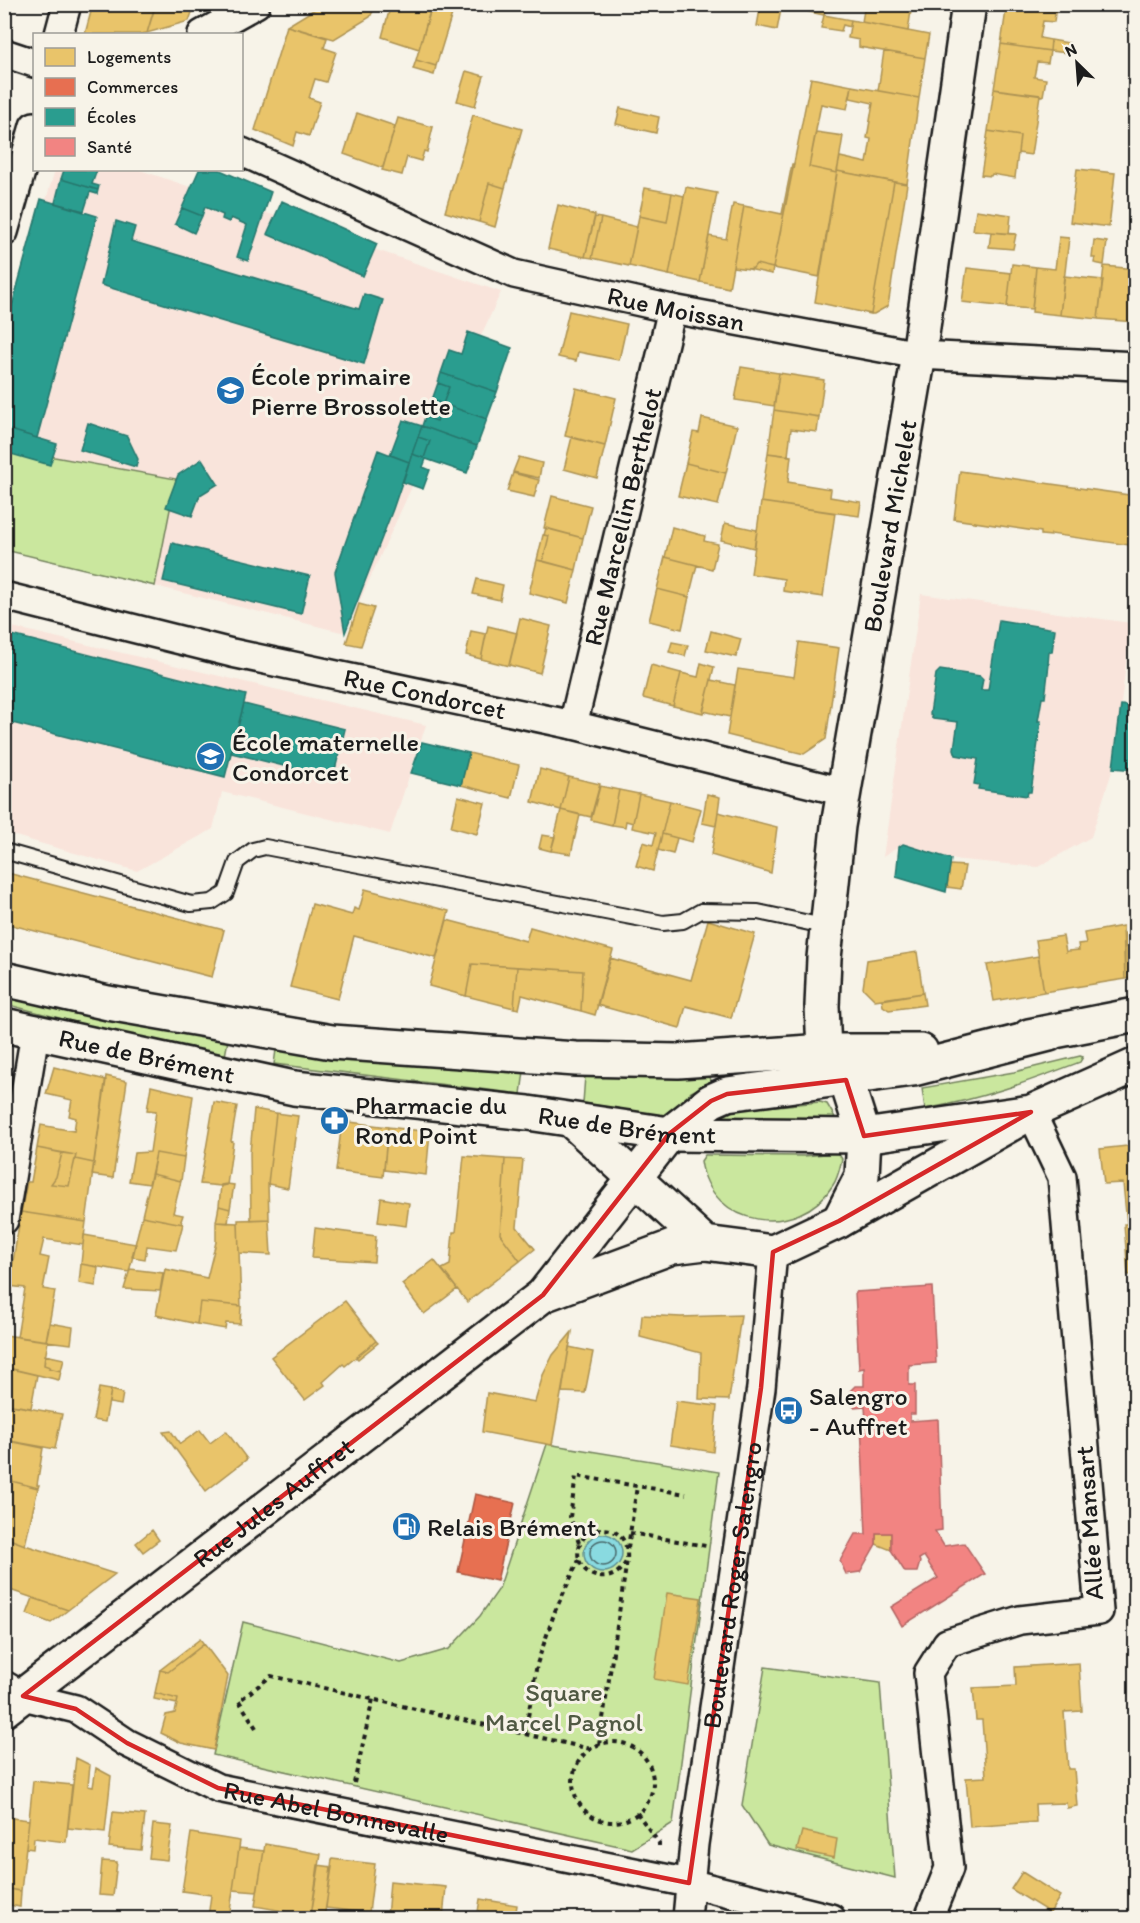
<svg xmlns="http://www.w3.org/2000/svg" width="1140" height="1923" font-family="Itim,sans-serif">
<style>
.built{fill:#f9e4db}
.green{fill:#cae79e;stroke:#73825d;stroke-width:1.5}
.water{fill:#89dae0;stroke:#5d8e92;stroke-width:1.5}
.homes{fill:#e9c46a;stroke:#ac9253;stroke-width:1.5}
.shops{fill:#e76f51;stroke:#aa5641;stroke-width:1.5}
.schools{fill:#2a9d8f;stroke:#26766c;stroke-width:1.5}
.health{fill:#f28482;stroke:#b26563;stroke-width:1.5}
.lines{fill:none;stroke-linecap:round;stroke-linejoin:round}
.shore{stroke:#48686a;stroke-width:1.5}
.lane-casing{stroke:#1c1c1c;stroke-width:18}
.street-casing{stroke:#1c1c1c;stroke-width:32}
.secondary-casing{stroke:#1c1c1c;stroke-width:38}
.path{stroke:#1c1c1c;stroke-width:4;stroke-dasharray:4.5 4.5;stroke-linecap:butt}
.lane{stroke:#f7f3e8;stroke-width:14}
.street{stroke:#f7f3e8;stroke-width:27}
.secondary{stroke:#f7f3e8;stroke-width:33}
.marked{fill:none;stroke:#d62828;stroke-width:4.5;stroke-linejoin:round}
.labels{text-anchor:middle;dominant-baseline:central;stroke-width:6;stroke-linejoin:round;paint-order:stroke}
.street-label{font-size:26px;fill:#1c1c1c;stroke:#f7f3e8}
.poi-label{font-size:26px;fill:#1c1c1c;stroke:#f7f3e8;text-anchor:start}
.park-label{font-size:26px;fill:#505943;stroke:#f7f3e8}
</style>
<rect width="100%" height="100%" fill="#f7f3e8"/>
<filter id="ink" filterUnits="userSpaceOnUse"><feTurbulence type="fractalNoise" baseFrequency=".0167" numOctaves="2"/><feDisplacementMap in="SourceGraphic" scale="12" xChannelSelector="R" yChannelSelector="G"/><feConvolveMatrix kernelMatrix="1 2 1 2 8 2 1 2 1" color-interpolation-filters="sRGB"/></filter>
<g filter="url(#ink)">
<!-- built -->
<path class="built" d="M55,170H140L501,292L345,633L155,586L175,479L5,448V335Z
M921,594L1131,623L1113,768L1091,837L1038,867L951,859L903,844L883,857Z
M4,625L426,725L390,834L222,792L213,829L137,871L5,833Z"/>
<!-- green -->
<path class="green" d="M5,448L176,479L155,586L5,550Z
M4,994L132,1025L228,1040L225,1056L129,1036L5,1004Z
M276,1050L385,1061L524,1071L521,1094L274,1064Z
M1080,1056L1083,1057L1080,1062C1027,1082 982,1099 925,1109L922,1088L1014,1072Z
M585,1076L647,1078L706,1076H709L711,1080L709,1083L691,1092L668,1116H663L583,1103Z
M820,1102L827,1104L836,1119L773,1121L720,1119L722,1115L732,1110Z
M836,1153L839,1154L842,1159C840,1167 838,1178 833,1185C799,1240 711,1229 701,1161L705,1155H708L804,1156Z
M547,1444L719,1472L673,1823L632,1849L213,1755L243,1622L401,1663L449,1649L480,1616L499,1589Z
M765,1667L880,1683L895,1878L768,1845L742,1805Z"/>
<!-- water -->
<path class="water" d="M584 1553a19 19 0 1 1 38 0a19 19 0 1 1-38 0Z"/>
<!-- homes -->
<path class="homes" d="M93,4H140L154,9L147,33L140,34H85Z
M156,4H195L189,21L147,33Z
M323,4H356L358,8L369,4L373,11L370,17L334,39L287,26Z
M391,4H405L430,13L419,49L382,37Z
M761,4H782L777,30L757,26Z
M782,4H826L824,15L782,6Z
M865,4H912L908,31L862,22Z
M1007,4L1056,5L1054,22L1043,21L1040,38L1051,40L1050,51L1001,44Z
M431,7L452,14L436,66L416,60Z
M824,15L851,20L850,27L843,25L841,31L821,28Z
M851,20L929,35L925,58L859,47V40L848,38Z
M287,26L327,38L324,48L336,52L326,82L315,79L309,98L320,102L309,136L297,132L293,146L255,130Z
M1051,40L1069,43L1068,53L1050,51Z
M1001,44L1050,51L1048,63L1037,62L1034,77L1046,79L1043,96L994,89Z
M884,51L925,58L919,98L878,91Z
M416,60L436,66L434,75L413,69Z
M466,71L484,76L475,106L457,101Z
M811,78L852,86L847,109L821,104L809,167L837,173L820,277L773,268Z
M852,86L919,98L907,184L837,171L840,157L867,163L871,139L867,138L873,103L850,98Z
M994,89L1040,95L1031,155L1018,153L1020,136L988,131Z
M620,108L659,117L656,133L616,124Z
M357,113L395,126L383,168L344,154Z
M473,115L522,129L505,188L489,183L479,222L445,212Z
M398,118L433,127L427,152L424,151L421,161L407,157L402,175L382,170Z
M988,131L1020,136L1015,178L992,174L991,176L981,175Z
M816,132L843,136L837,173L809,167Z
M792,164H794L773,268L756,264L753,268L749,269L733,267L744,206L782,214Z
M1077,169L1115,173L1109,227L1070,222Z
M837,171L894,182L871,314L815,302Z
M894,182L907,184L888,306L874,314H871Z
M489,183L505,188L495,227L479,222Z
M686,187L717,193L700,282L669,275Z
M645,188L672,193L667,222L639,216Z
M672,193L684,196L669,275L629,266L639,216L667,222Z
M733,204L744,206L729,288L700,282L709,236L726,239Z
M558,205L595,215L585,257L548,249Z
M976,210L1011,215L1009,234L973,230Z
M595,217L601,218L592,258L585,257Z
M601,218L637,227L629,266L592,258Z
M991,232L1016,234L1013,249L989,247Z
M1059,237L1069,238L1060,315L1032,312L1036,267L1055,269Z
M1094,240L1107,242L1104,265L1094,263L1095,258H1092Z
M756,264L773,268L772,274L748,269L753,268Z
M1012,264L1036,267L1032,309L1007,307Z
M1104,266L1136,269L1135,322L1098,319Z
M967,268L1011,273L1007,307L962,302Z
M1064,276L1103,280L1098,319L1060,315Z
M569,311L627,324L619,360L578,352L576,361L558,357Z
M741,367L779,373L774,406L735,400Z
M779,373L824,380L819,417L774,410Z
M576,388L616,398L605,446L565,436Z
M774,410L819,417L817,432L791,429L788,456L768,453Z
M702,418L737,426L726,473L686,463L693,432L699,433Z
M572,437L605,446L597,478L564,469Z
M768,453L791,456L788,482L831,489L830,497L861,502L859,516L761,502Z
M519,457L542,463L539,478L513,472Z
M686,463L726,473L718,505L678,496Z
M960,471L1136,496V546L1051,534V536L1041,535V532L954,519Z
M513,473L539,480L534,497L507,491Z
M552,496L591,506L583,538L544,528Z
M761,502L835,513L823,597L783,591L784,579L751,574Z
M725,523L757,530L754,548L721,540Z
M672,527L705,536L704,541L718,544L712,569L665,557Z
M546,528L583,538L576,570L543,561L549,536L544,535Z
M543,535L549,536L543,561L537,560Z
M665,557L697,565L689,597L657,589Z
M537,560L576,570L568,603L529,593Z
M477,579L503,585L500,600L473,594Z
M657,589L689,597L682,629L649,621Z
M359,604L374,608L361,646L346,643Z
M520,618L551,626L540,673L509,665Z
M488,626L517,633L509,666L481,659Z
M471,631L486,634L481,659L466,655Z
M711,631L741,639L736,657L706,650Z
M672,642L688,645L685,656L669,652Z
M799,642L839,648L826,739L804,754L727,735L738,669L794,677Z
M701,663L714,667L703,713L673,706L681,673L698,677Z
M651,665L681,673L673,706L643,698Z
M711,680L735,685L730,717L703,711Z
M469,753L519,765L511,798L461,785Z
M540,769L569,777L561,810L532,802Z
M569,777L600,784L591,817L561,810Z
M600,786L619,790L612,825L591,820Z
M619,790L639,794L633,823L626,821L625,827L612,825Z
M639,794L670,801L653,871L636,866L643,842L653,845L656,833L632,828Z
M707,794L720,797L716,826L702,823Z
M458,796L485,803L477,834L451,827Z
M670,801L701,809L692,842L662,834Z
M561,810L580,815L571,854L551,851Z
M718,812L777,827L771,873L711,855Z
M662,834L677,838L673,854L658,850Z
M542,835L555,837L551,851L539,848Z
M950,865L965,866L961,889L947,887Z
M4,872L224,930L212,977L4,923Z
M365,889L449,911L436,958L354,936L338,999L290,987L312,904L352,915L354,908L359,910Z
M447,920L526,941L530,927L613,950L595,1015L581,1011L583,971L472,964L466,996L429,986Z
M708,920L755,934L731,1018L686,1006L680,1028L597,1005L610,958L691,980Z
M1123,926L1125,979L1044,992L1036,940L1063,936L1066,952L1068,951L1079,950L1078,944L1086,943L1084,933Z
M1125,933H1136V977L1125,979Z
M917,952L923,993L875,1000L863,988L867,960Z
M1038,956L1044,992L994,1001L987,965Z
M472,964L517,967L514,1008L466,996Z
M517,967L583,971L581,1011L522,995L519,1009L514,1008Z
M923,993L925,1005L889,1010L883,1006L882,1000Z
M54,1067L106,1080L94,1163L75,1159L76,1155L37,1148L41,1125L74,1131L76,1118L69,1116L72,1100L46,1094Z
M106,1076L127,1081L113,1178L92,1175Z
M151,1086L193,1096L184,1158L156,1153L149,1184L129,1181L134,1153L150,1152L156,1111L147,1110Z
M214,1102L237,1106L231,1141L233,1142L227,1185L221,1186L200,1184Z
M254,1109L276,1113L268,1184L269,1219L251,1220L250,1153Z
M276,1113L298,1116L288,1188L268,1184Z
M342,1121L388,1127L383,1177L336,1171Z
M388,1127L430,1132L426,1175L384,1170Z
M1136,1145V1274L1128,1275L1124,1224H1127L1123,1183L1104,1184L1100,1149Z
M37,1148L62,1153L56,1177L51,1184L69,1186L75,1159L94,1163L86,1222L21,1212L27,1182H31Z
M62,1153L76,1155L69,1186L51,1184L56,1177Z
M156,1153L184,1158L181,1181L152,1174Z
M464,1156L505,1159L500,1234L520,1261L467,1302L442,1269L450,1265L453,1232H456Z
M505,1159L523,1160L517,1227L535,1249L520,1261L500,1234Z
M152,1174L181,1181L173,1213L183,1215L181,1221L183,1224L142,1216Z
M227,1184L234,1185L230,1209L219,1206L221,1185Z
M381,1198L409,1203L406,1226L378,1222Z
M219,1206L230,1209L228,1223L216,1222Z
M21,1212L86,1222L83,1245L44,1239L40,1256L49,1258L43,1289L55,1291L46,1341L17,1337L25,1288L9,1286Z
M142,1216L183,1224L176,1250L147,1246L145,1259L132,1257Z
M269,1219L271,1255L239,1253L238,1220Z
M216,1222L238,1223L241,1306L200,1302L197,1324L156,1315L165,1269L207,1278L216,1242Z
M315,1228L376,1236L374,1262L312,1258Z
M84,1235L136,1244L129,1272L81,1264Z
M434,1260L457,1289L424,1314L402,1284Z
M81,1264L98,1267L96,1286L79,1283Z
M130,1269L163,1273L160,1291L124,1289Z
M345,1301L376,1341L345,1366L343,1364L323,1382L325,1385L305,1400L271,1357Z
M200,1302L241,1306L240,1324L226,1323L225,1329L197,1324Z
M642,1315L681,1317L741,1315L729,1400L699,1399L701,1353L640,1337Z
M50,1323L73,1327L71,1344L46,1341Z
M572,1332L552,1445L482,1432L487,1393L535,1402L543,1375L553,1355Z
M5,1335L48,1341L44,1365L50,1367L49,1368L61,1371L59,1380L4,1367Z
M376,1341L378,1343L358,1359L356,1357Z
M569,1347L593,1352L585,1393L562,1392Z
M45,1355L64,1359L61,1371L49,1368L50,1367L44,1365Z
M11,1369L37,1375L31,1408L5,1404Z
M99,1388L111,1390L105,1422L93,1420Z
M111,1390L123,1393L121,1405L109,1403Z
M676,1401L717,1406L713,1452L670,1445Z
M5,1404L62,1414L55,1449L4,1440Z
M200,1430L210,1443L226,1431L247,1459L206,1491L163,1432L171,1431L180,1444Z
M4,1440L43,1448L37,1485H39L38,1488L4,1479Z
M4,1479L38,1488L25,1545L4,1537Z
M152,1530L159,1540L143,1552L136,1543Z
M876,1533H891V1550L876,1544Z
M4,1537L25,1545L115,1574L68,1610L4,1588Z
M667,1593L701,1598L688,1685L654,1679Z
M33,1598L68,1610L51,1623L27,1614Z
M200,1639L204,1644L168,1672L160,1670Z
M204,1644L228,1676L214,1750L181,1743L161,1733L166,1715L175,1713L178,1699L155,1693L160,1670L168,1672Z
M1079,1663L1082,1711L1064,1712L1068,1769H1074L1077,1806L1067,1808L1066,1803L1035,1804L1036,1822L970,1827L966,1778L986,1777L982,1720H976L973,1688L1016,1686L1015,1667Z
M155,1693L178,1699L177,1704L154,1699Z
M76,1758L90,1765L88,1786L93,1787L96,1768L111,1776L105,1832L68,1828Z
M33,1781L72,1785L66,1842L34,1838L33,1849L26,1848Z
M113,1812L145,1815L141,1850L109,1847Z
M4,1817L29,1820L21,1891L4,1888Z
M153,1824L172,1826L167,1860L149,1858Z
M802,1831L837,1839L834,1858L797,1850Z
M191,1833L240,1841L229,1918H208L211,1895L182,1891Z
M265,1844L321,1854L311,1916L255,1906Z
M239,1848L264,1851L257,1892L233,1890Z
M332,1859L375,1864L369,1913L326,1908Z
M102,1861L117,1862L113,1896L99,1895Z
M318,1865L332,1867L324,1918L311,1916Z
M1022,1872L1060,1896L1050,1913L1011,1889Z
M390,1881L446,1887L443,1918H387Z
M4,1888L21,1891L20,1907L4,1904Z
M480,1899L517,1905L515,1918H477Z"/>
<!-- shops -->
<path class="shops" d="M475,1494L515,1503L497,1581L458,1572Z"/>
<!-- schools -->
<path class="schools" d="M64,170H97L92,184L99,186L98,190L61,179Z
M199,170H220L271,192L248,261L237,257L247,225L231,218L229,222L222,219L223,215L205,207L202,216L182,208Z
M61,179L98,190L97,194L90,192L84,211L55,203Z
M41,199L97,216L37,438L4,428V335Z
M282,201L377,244L363,276L267,234Z
M182,208L202,216L194,233L175,224Z
M116,221L135,227L131,241L359,309L364,294L383,300L364,364L101,285Z
M468,332L512,348L497,392L441,373L449,350L461,354Z
M441,373L497,392L487,419L443,404L449,387L438,383Z
M438,383L449,387L443,404L432,400Z
M432,400L443,404L437,421L425,417Z
M443,404L487,419L477,446L422,426L425,417L437,421Z
M403,420L422,426L409,462L390,455Z
M88,423L127,436L138,459L136,467L80,450Z
M422,426L477,446L467,473L426,459L423,467L430,470L423,489L403,482L412,454L424,458L430,441L418,437Z
M4,428L57,444L50,465L4,452Z
M418,437L430,441L424,458L412,454Z
M378,450L409,462L393,509L345,633L335,572Z
M202,459L218,484L200,495L192,516L166,507L178,475Z
M172,543L310,576L301,614L163,581Z
M999,620L1055,629L1052,652H1049L1048,664H1049L1045,698H1042L1038,721H1041L1031,792H1028L1027,796L978,789L979,785L974,784L978,759L956,755L954,749L958,722L933,719L930,714L936,674L940,670L980,676L983,679L981,690H988Z
M4,633L246,695L225,777L4,721Z
M244,704L345,729L333,778L231,753Z
M1121,705L1136,707V770L1113,768Z
M422,742L469,753L461,785L411,773Z
M903,844L951,859L946,892L896,877L899,847Z"/>
<!-- health -->
<path class="health" d="M932,1287L936,1363L909,1365V1385H915V1414H910V1421L938,1419L942,1530L935,1531L944,1546L964,1543L985,1574L902,1626L891,1607L938,1578L924,1556L919,1559L920,1562L917,1572H905L891,1550V1533H876V1544L860,1572L846,1574L840,1561L855,1534H866L861,1424L866,1423L865,1406L854,1407L844,1397L855,1386H864V1368L859,1369L855,1292Z"/>
<g class="lines">
<!-- shore -->
<path class="shore" d="M590 1553a13 13 0 1 1 26 0a13 13 0 1 1-26 0Z"/>
<defs>
<path id="lane" d="M4,851L191,904L212,902L226,893L237,862L253,850L265,847L663,923L683,921L701,911L758,912L828,927"/>
<g id="street">
<path d="M59,34L67,4"/>
<path d="M202,34L256,4"/>
<path d="M4,53L34,63"/>
<path id="s1" d="M242,152L514,274L672,309L919,355L1136,366"/>
<path d="M4,232L34,126"/>
<path id="s2" d="M4,596L232,653L573,725L844,792"/>
<path id="s3" d="M573,725L672,309"/>
<path d="M4,1220L35,1033"/>
<path id="s4" d="M4,1685L23,1696L76,1709L127,1743L218,1788L689,1883L831,1918"/>
<path id="s5" d="M687,1918L694,1844L761,1388L773,1252"/>
<path d="M929,1918L949,1868L928,1673L947,1643L1020,1620L1099,1611L1062,1177L1031,1112"/>
</g>
<g id="secondary">
<path d="M4,979L108,1003L332,1042L576,1059L678,1061L824,1051H921"/>
<path id="s6" d="M4,1025L294,1088L528,1113L669,1134L864,1136L1031,1112L1136,1065"/>
<path d="M1029,1036L1136,1015"/>
<path id="s7" d="M824,1051L822,1006L824,958L838,826L919,355L969,4"/>
<path d="M833,1062L846,1080L864,1136L862,1176L839,1221"/>
<path d="M572,1121L705,1243L773,1252L839,1221L1016,1121"/>
<path d="M543,1295L672,1247L705,1243"/>
<path id="s8" d="M4,1710L543,1295L669,1134L711,1101L727,1094L913,1069L1049,1034"/>
</g>
</defs>
<!-- lane casing -->
<use href="#lane" class="lane-casing"/>
<!-- street casing -->
<use href="#street" class="street-casing"/>
<!-- secondary casing -->
<use href="#secondary" class="secondary-casing"/>
<!-- path -->
<path class="path" d="M630,1533L706,1546
M579,1543L570,1517L576,1476L686,1494
M628,1548L637,1486
M256,1728L239,1701L271,1676L525,1734L537,1664L555,1611L579,1560
M525,1734L591,1749
M573 1782a40 40 0 1 1 80 0a40 40 0 1 1-80 0Z
M599,1745L627,1560C629,1536 613,1524 590,1531C555,1562 607,1600 627,1560
M354,1783L373,1699
M637,1813L659,1843V1846"/>
<!-- lane -->
<use href="#lane" class="lane"/>
<!-- street -->
<use href="#street" class="street"/>
<!-- secondary -->
<use href="#secondary" class="secondary"/>
</g>
</g>
<!-- marked area -->
<path class="marked" d="M846,1080L864,1136L1031,1112L839,1221L773,1252L761,1388L689,1883L218,1788L127,1743L76,1709L23,1696L543,1295L669,1134L711,1101L727,1094Z"/>
<!-- icons -->
<defs>
<symbol id="school-disc" viewBox="-11 -11 22 22"><circle r="9.5" fill="#1f6fb2" stroke="#f7f3e8"/><path d="M0-5L7-2L0 1L-7-2ZM-4 1L0 2.5L4 1V4Q0 6-4 4Z" fill="#fff"/></symbol>
<symbol id="pharmacy-disc" viewBox="-11 -11 22 22"><circle r="9.5" fill="#1f6fb2" stroke="#f7f3e8"/><path d="M-2-6h4v4h4v4h-4v4h-4v-4h-4v-4h4Z" fill="#fff"/></symbol>
<symbol id="bus-disc" viewBox="-11 -11 22 22"><circle r="9.5" fill="#1f6fb2" stroke="#f7f3e8"/><path d="M-5-6H5V4H4V6H2V4H-2V6H-4V4H-5ZM-3.5-4V0h7V-4ZM-3.5 1.2v1.5H-2V1.2ZM2 1.2v1.5H3.5V1.2Z" fill="#fff"/></symbol>
<symbol id="fuel-disc" viewBox="-11 -11 22 22"><circle r="9.5" fill="#1f6fb2" stroke="#f7f3e8"/><path d="M-5.5-6h7V0h2V4h1.3V-2.5L3-4.5l.8-.8L6-3V5H2.5V1h-1V6h-7ZM-4.2-4.7v3.2H.2V-4.7Z" fill="#fff"/></symbol>
</defs>
<g fill-rule="evenodd">
<use href="#school-disc" x="214" y="374" width="33" height="33"/>
<use href="#school-disc" x="194" y="740" width="33" height="33"/>
<use href="#pharmacy-disc" x="318" y="1104" width="33" height="33"/>
<use href="#bus-disc" x="772" y="1394" width="33" height="33"/>
<use href="#fuel-disc" x="390" y="1510" width="33" height="33"/>
</g>
<g class="labels">
<!-- street labels -->
<g class="street-label">
<text stroke="none"><textPath href="#s1" startOffset="464">Rue Moissan</textPath></text>
<text stroke="none"><textPath href="#s3" startOffset="214">Rue Marcellin Berthelot</textPath></text>
<text stroke="none"><textPath href="#s7" startOffset="530">Boulevard Michelet</textPath></text>
<text stroke="none"><textPath href="#s2" startOffset="432">Rue Condorcet</textPath></text>
<text stroke="none"><textPath href="#s6" startOffset="146">Rue de Brément</textPath></text>
<text stroke="none"><textPath href="#s6" startOffset="632">Rue de Brément</textPath></text>
<text stroke="none"><textPath href="#s8" startOffset="340">Rue Jules Auffret</textPath></text>
<text transform="translate(1089 1523) rotate(-94)">Allée Mansart</text>
<text stroke="none"><textPath href="#s5" startOffset="336">Boulevard Roger Salengro</textPath></text>
<text stroke="none"><textPath href="#s4" startOffset="360">Rue Abel Bonnevalle</textPath></text>
</g>
<!-- poi labels -->
<g class="poi-label">
<text x="251" y="376">École primaire<tspan x="251" dy="30">Pierre Brossolette</tspan></text>
<text x="232" y="742">École maternelle<tspan x="232" dy="30">Condorcet</tspan></text>
<text x="355" y="1105">Pharmacie du<tspan x="355" dy="30">Rond Point</tspan></text>
<text x="809" y="1396">Salengro<tspan x="809" dy="30">- Auffret</tspan></text>
<text x="427" y="1527">Relais Brément</text>
</g>
<!-- park labels -->
<g class="park-label">
<text x="564" y="1692">Square<tspan x="564" dy="30">Marcel Pagnol</tspan></text>
</g>
</g>
<!-- margin -->
<rect width="1140" height="1923" fill="none" stroke="#f7f3e8" stroke-width="24"/>
<rect x="12" y="12" width="1116" height="1899" fill="none" stroke="#1c1c1c" stroke-width="2" filter="url(#ink)"/>
<!-- legend -->
<rect x="33" y="33" width="210" height="138" fill="#f7f3e8" stroke="#9f9d96" stroke-width="1.5"/>
<rect x="45" y="48" width="30" height="18" fill="#e9c46a" stroke="#9f9d96" stroke-width="1.5"/>
<text x="87" y="63" font-size="18" fill="#1c1c1c">Logements</text>
<rect x="45" y="78" width="30" height="18" fill="#e76f51" stroke="#9f9d96" stroke-width="1.5"/>
<text x="87" y="93" font-size="18" fill="#1c1c1c">Commerces</text>
<rect x="45" y="108" width="30" height="18" fill="#2a9d8f" stroke="#9f9d96" stroke-width="1.5"/>
<text x="87" y="123" font-size="18" fill="#1c1c1c">Écoles</text>
<rect x="45" y="138" width="30" height="18" fill="#f28482" stroke="#9f9d96" stroke-width="1.5"/>
<text x="87" y="153" font-size="18" fill="#1c1c1c">Santé</text>
<!-- north arrow -->
<g transform="translate(1077 63) rotate(335)" stroke="#f7f3e8" stroke-width="4.5" paint-order="stroke">
<path d="M0-4.5L10 22L0 15L-10 22Z" fill="#1c1c1c"/>
<text y="-9" font-size="16" font-weight="bold" text-anchor="middle" fill="#1c1c1c">N</text>
</g>
</svg>
